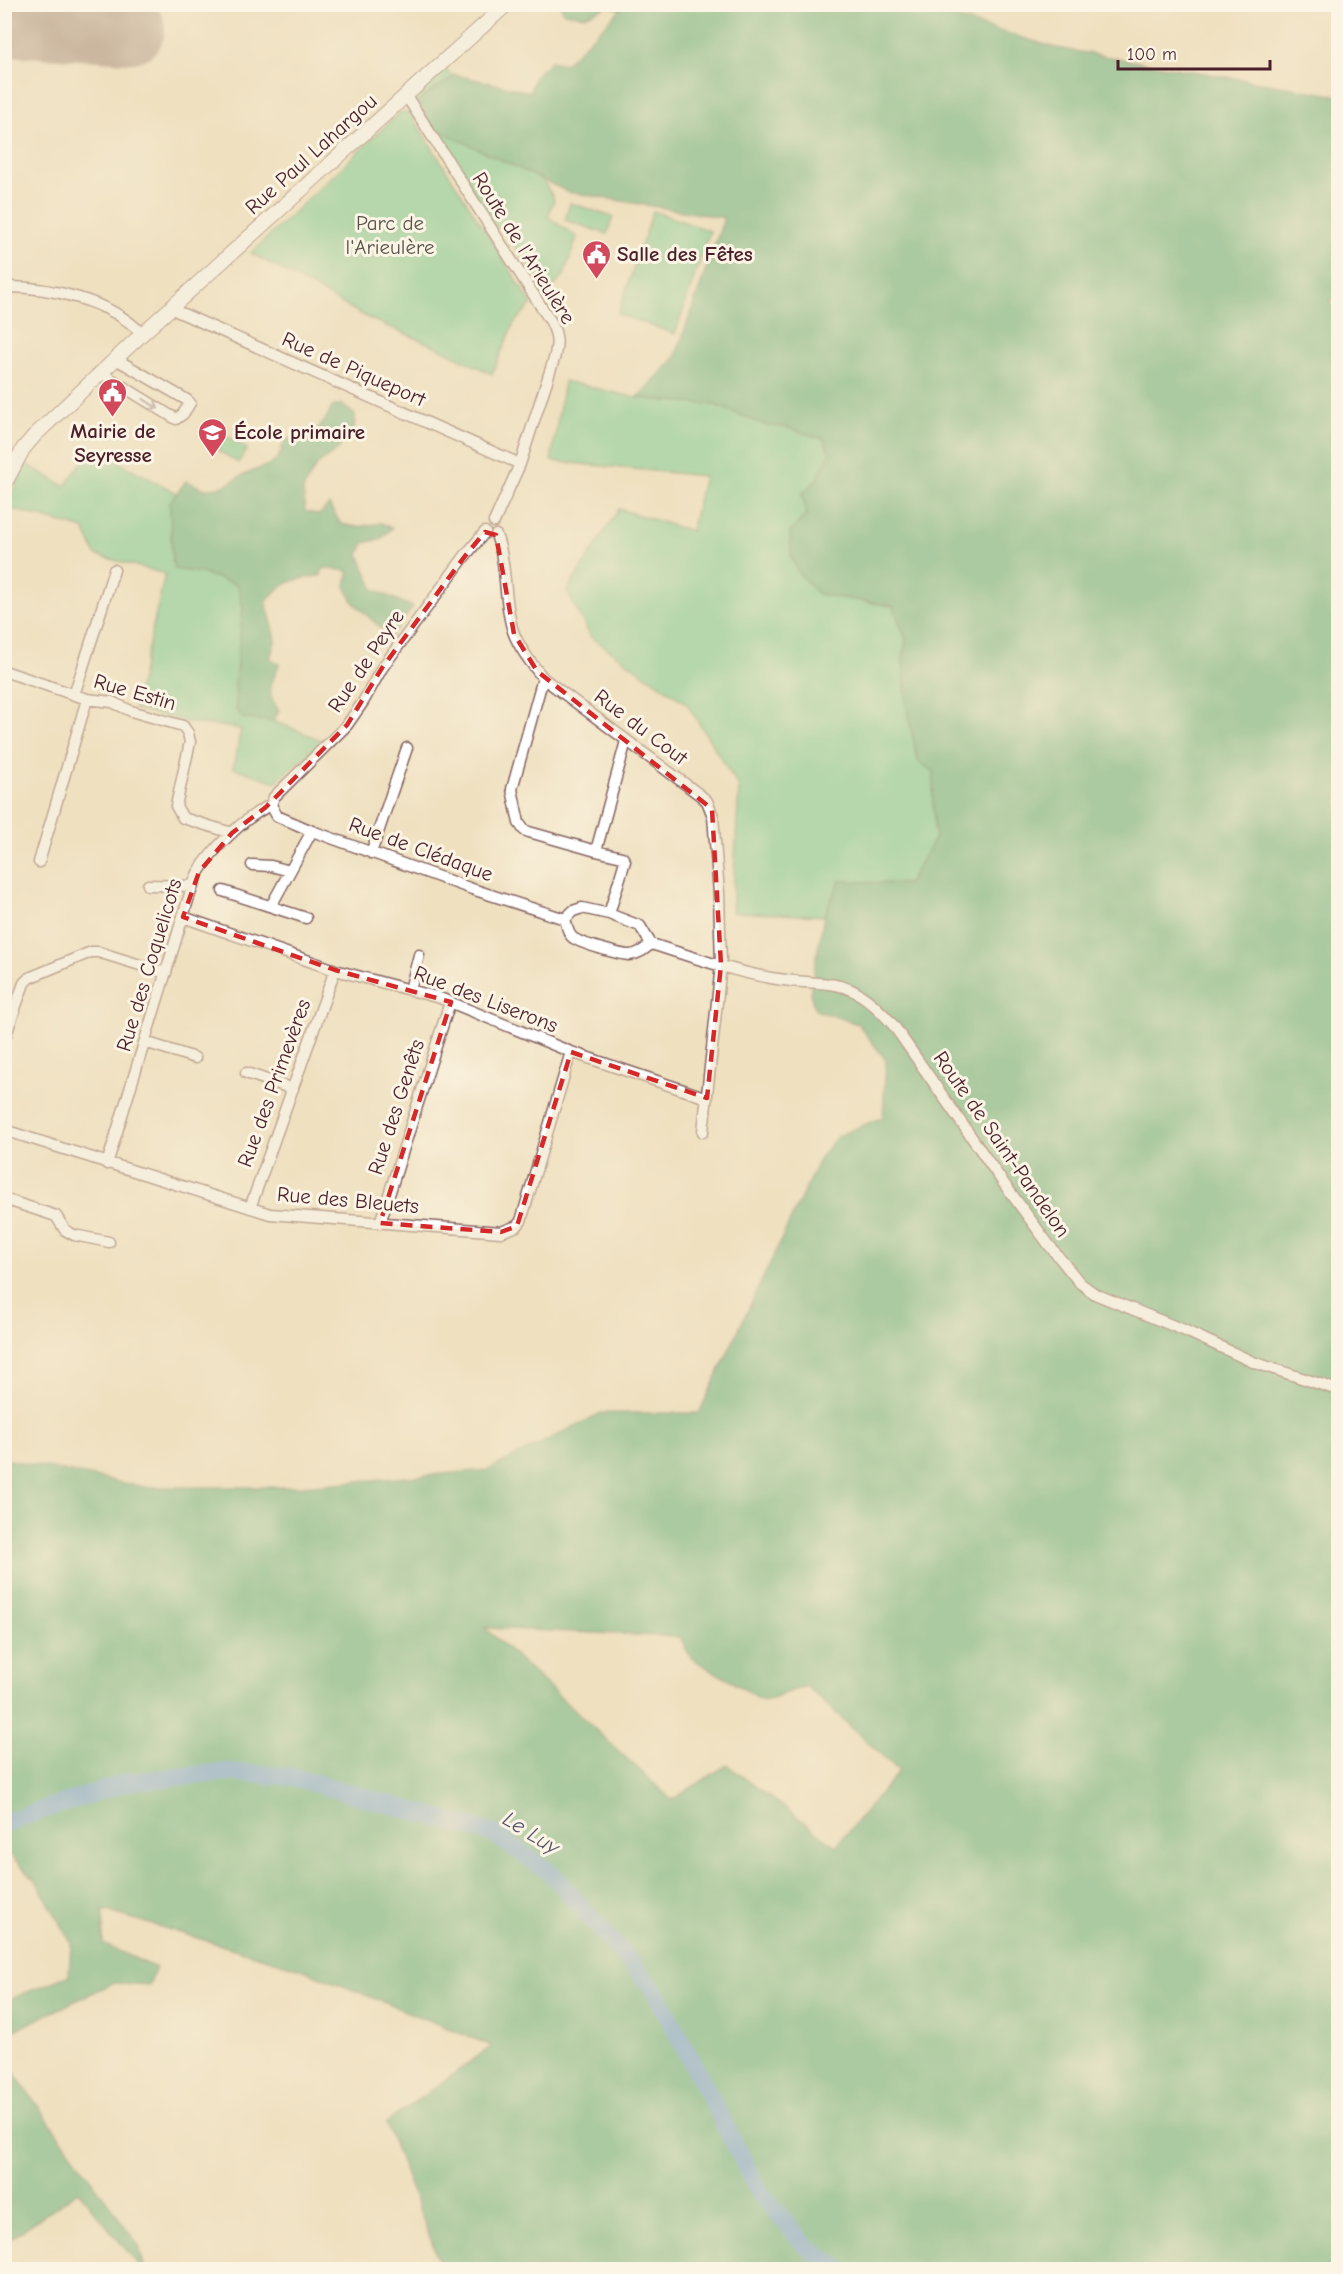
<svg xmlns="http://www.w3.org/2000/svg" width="1343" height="2274" font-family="'Comic Neue',sans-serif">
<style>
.green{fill:#71cb92;stroke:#5e755e;stroke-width:1.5}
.forest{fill:#5caf7c;stroke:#536754;stroke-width:1.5;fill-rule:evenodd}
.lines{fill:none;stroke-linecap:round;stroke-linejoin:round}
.river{stroke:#669ed4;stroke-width:18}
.taxiway{stroke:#9c8076;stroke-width:27}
.runway{stroke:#9c8076;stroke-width:68}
.minor-casing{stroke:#84635f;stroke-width:13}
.tertiary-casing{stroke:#84635f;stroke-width:16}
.minor{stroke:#fff;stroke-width:10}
.tertiary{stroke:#fff;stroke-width:14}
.oneway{stroke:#ae9aa0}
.marked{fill:none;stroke:#d62828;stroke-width:4.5;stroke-dasharray:12 8;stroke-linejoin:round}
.labels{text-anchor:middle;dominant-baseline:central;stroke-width:6;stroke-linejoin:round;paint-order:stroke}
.street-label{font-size:21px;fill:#4a1f2b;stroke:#fcf5e5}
.park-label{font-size:21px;fill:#56534a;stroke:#fcf5e5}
.poi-label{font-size:21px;font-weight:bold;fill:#4a1f2b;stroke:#fcf5e5;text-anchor:start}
.water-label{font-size:22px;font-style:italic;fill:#55526f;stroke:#fcf5e5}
</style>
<rect width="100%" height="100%" fill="#fcf5e5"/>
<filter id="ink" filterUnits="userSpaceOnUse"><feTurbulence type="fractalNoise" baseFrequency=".0167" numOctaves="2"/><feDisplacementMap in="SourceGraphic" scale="12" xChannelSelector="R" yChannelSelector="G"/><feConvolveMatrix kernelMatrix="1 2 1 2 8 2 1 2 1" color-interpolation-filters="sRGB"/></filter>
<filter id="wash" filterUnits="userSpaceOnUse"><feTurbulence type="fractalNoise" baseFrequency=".008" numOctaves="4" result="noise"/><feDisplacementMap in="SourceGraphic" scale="24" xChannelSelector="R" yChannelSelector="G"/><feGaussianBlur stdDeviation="1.35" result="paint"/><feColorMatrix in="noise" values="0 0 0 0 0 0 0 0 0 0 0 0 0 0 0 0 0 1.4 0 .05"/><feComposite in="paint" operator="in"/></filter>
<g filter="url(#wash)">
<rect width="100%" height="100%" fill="#efe0c0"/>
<!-- green -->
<path class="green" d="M444,69L505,115L554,199L548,217L577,237L564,275L546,295L542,294L537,286L540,281L501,227L497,229L413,99Z
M400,112L410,113L532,304L514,323L492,374L437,347L368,318L251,253Z
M570,203L613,217L607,234L565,220Z
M653,211L710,231L675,334L618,314Z
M564,381L637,398L715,405L768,426L785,427L824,439L830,453L816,481L802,494L807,514L790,532L818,594L893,606L906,639L903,661L907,709L918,760L934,772L933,803L935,838L908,884L840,881L824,916L732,912L739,787L687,704L591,637L567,591L619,509L691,531L704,476L551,461Z
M223,433L247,449L238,463L213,447Z
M92,448L177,493L170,502L172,560L175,568L202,573L238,585L243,608L241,642L245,719L273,721L324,741L276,782L233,768L241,729L187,722L134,709L165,574L96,555L84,529L5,507L26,464L65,486Z"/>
<!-- forest -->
<path class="forest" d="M560,4L903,5L923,8L1057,48L1338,96V297L1329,301L1338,312V2269H442L386,2123L492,2046L301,1969L103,1910V1944L156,1968L149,1985L113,1983L5,2035V2001L69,1975L71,1942L36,1881L9,1854L5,1857V1459L144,1487H290L488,1470L601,1413H699L820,1158L837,1136L883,1117L886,1060L858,1024L815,1010L810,993L824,916L840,881L908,884L935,838L933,803L934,772L918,761L907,709L903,661L906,639L893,606L818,594L797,571L791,555L790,532L807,514L802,494L816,481L830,453L824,439L785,427L768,426L715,405L637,398L675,358L724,218L568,192L432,127L418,100L456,75L530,92L535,76L551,61L565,64L621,9L608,6L585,16L564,13ZM485,1628L680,1637L691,1658L764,1701L806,1686L899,1771L836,1846L727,1765L672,1800Z
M341,404L355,415L354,431L336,451L316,466L303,489L305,511L319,515L329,505L341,524L357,527L381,523L392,528L381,539L364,543L359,555L374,590L413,607L390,637L354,603L345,587L349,571L324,568L320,576C297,578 280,582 266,602L276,639L270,658L279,664C272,686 264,689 279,711L273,721L245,719L236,710L235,682L243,608L238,585L202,573L175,569L172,560L170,502L186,481L205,489L224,486L241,476L268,465L278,459L285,440C311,433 321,433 332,407Z
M4,2059L139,2246L145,2269H142L78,2191L5,2243Z"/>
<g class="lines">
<!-- river -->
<path class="river" d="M4,1823L127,1782L227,1772L293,1777L494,1834L552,1874L655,1991L760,2193L807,2247L841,2270"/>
<!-- taxiway -->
<path class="taxiway" d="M75,24C96,26 119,33 122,4"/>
<!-- runway -->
<path class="runway" d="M4,22L131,29"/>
</g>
</g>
<g filter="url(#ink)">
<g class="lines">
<defs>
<path id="minor" d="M407,97L551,322C558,336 558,344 554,359L520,464L494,522
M4,287C48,286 112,301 142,334
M172,309L520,464
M101,373L176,419L183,414L190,403L187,400L121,362L118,358
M496,535C508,566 503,600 513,631C519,648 532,664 543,678L700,795L707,801L713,816L719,893L721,965L703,1132
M4,671L87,699L112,702L131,711L183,726L188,733L190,742L176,806L183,818L232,833
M543,678L512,789L519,823L524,830L529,832L596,851
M74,695L114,570
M271,805L277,816L312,831L472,889L565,919C567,925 567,932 572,937C578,943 621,955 630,955C639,954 645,949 651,944C690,956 731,971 771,978C832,989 847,971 894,1026L1002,1181L1049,1245L1080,1283L1095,1294L1186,1331L1253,1362L1338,1390
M271,805L274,797L347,725L363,702L382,668L465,556L485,532
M371,853L407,748
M39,862L87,699
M252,865L271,866L290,871
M148,885L193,886
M223,891L306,918
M271,906L312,831
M609,914L625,861L622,857L596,851L626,741
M183,917L335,970L440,998L571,1052L707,1098
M565,919L573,911L582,908L609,914L640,926L651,944
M410,990L419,955
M4,1040L24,983L29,978L91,952H98L166,973
M145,1042L195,1058
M246,1073L293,1089
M4,1130L270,1214L501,1232L517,1226L521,1221L571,1052
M107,1164L188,900C191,891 194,881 198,873C212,849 246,816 271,805
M4,1199L56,1216L65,1230L74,1235L109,1242
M250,1208L335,970
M380,1223L450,1002"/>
<path id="tertiary" d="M4,485L23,449L34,436L142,334L507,4"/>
</defs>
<!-- minor casing -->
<use href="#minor" class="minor-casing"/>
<!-- tertiary casing -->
<use href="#tertiary" class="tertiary-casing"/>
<!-- minor -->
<use href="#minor" class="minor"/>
<!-- tertiary -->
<use href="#tertiary" class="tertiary"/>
</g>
<!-- one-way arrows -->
<defs><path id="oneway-shaft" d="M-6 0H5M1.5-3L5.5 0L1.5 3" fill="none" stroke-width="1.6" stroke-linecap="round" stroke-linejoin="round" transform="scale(1.5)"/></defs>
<use class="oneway" href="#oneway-shaft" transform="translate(151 404) rotate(33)"/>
</g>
<!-- marked area -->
<path d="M0 0H1343V2274H0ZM485,532L496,535L514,634L537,671L712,809L721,965L707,1098L571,1052L517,1226L501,1232L380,1223L451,1002L335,970L183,917L199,872L232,833L266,807L347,725L382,668L465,556Z" fill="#efe0c0" fill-opacity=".55" fill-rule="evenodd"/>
<path class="marked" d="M485,532L496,535L514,634L537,671L712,809L721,965L707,1098L571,1052L517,1226L501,1232L380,1223L451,1002L335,970L183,917L199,872L232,833L266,807L347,725L382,668L465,556Z"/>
<!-- icons -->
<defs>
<symbol id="civic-pin" viewBox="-11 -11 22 30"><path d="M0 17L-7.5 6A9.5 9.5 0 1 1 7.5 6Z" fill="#d1495b" stroke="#fcf5e5"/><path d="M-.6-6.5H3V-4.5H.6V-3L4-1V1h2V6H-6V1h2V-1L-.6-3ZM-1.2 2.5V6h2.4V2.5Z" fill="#fff"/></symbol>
<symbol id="school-pin" viewBox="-11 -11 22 30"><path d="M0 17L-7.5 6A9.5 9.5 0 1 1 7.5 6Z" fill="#d1495b" stroke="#fcf5e5"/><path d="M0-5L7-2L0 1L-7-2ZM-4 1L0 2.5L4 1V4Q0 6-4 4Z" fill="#fff"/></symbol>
</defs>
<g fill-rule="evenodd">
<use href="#civic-pin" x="580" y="238" width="33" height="45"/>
<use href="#civic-pin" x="96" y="376" width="33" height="45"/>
<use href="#school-pin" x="196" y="416" width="33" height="45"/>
</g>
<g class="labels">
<!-- street labels -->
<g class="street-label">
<text transform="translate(311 154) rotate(-42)">Rue Paul Lahargou</text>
<text transform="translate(524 248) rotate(58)">Route de l'Arieulère</text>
<text transform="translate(354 369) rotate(24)">Rue de Piqueport</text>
<text transform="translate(366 661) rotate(-56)">Rue de Peyre</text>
<text transform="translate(135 692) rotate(16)">Rue Estin</text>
<text transform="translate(641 727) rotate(37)">Rue du Cout</text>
<text transform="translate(421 849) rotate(20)">Rue de Clédaque</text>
<text transform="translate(149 965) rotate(-73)">Rue des Coquelicots</text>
<text transform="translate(486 999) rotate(21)">Rue des Liserons</text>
<text transform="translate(274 1083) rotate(-70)">Rue des Primevères</text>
<text transform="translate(396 1107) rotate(-72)">Rue des Genêts</text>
<text transform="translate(1002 1144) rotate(55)">Route de Saint-Pandelon</text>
<text transform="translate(348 1200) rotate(5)">Rue des Bleuets</text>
</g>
<!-- park labels -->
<g class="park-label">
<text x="390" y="223">Parc de<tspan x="390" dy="24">l'Arieulère</tspan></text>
</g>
<!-- poi labels -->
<g class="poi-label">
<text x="617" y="254">Salle des Fêtes</text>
<text x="113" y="431" text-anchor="middle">Mairie de<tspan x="113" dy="24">Seyresse</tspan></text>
<text x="234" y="432">École primaire</text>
</g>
<!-- water labels -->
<g class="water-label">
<text transform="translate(531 1833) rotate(32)">Le Luy</text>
</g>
</g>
<!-- margin -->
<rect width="1343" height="2274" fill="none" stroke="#fcf5e5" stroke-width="24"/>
<!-- scale -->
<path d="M1118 60v9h152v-9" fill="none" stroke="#4a1f2b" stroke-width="3"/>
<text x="1127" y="60" font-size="18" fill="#4a1f2b" stroke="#fcf5e5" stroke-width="4.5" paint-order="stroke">100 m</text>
</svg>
